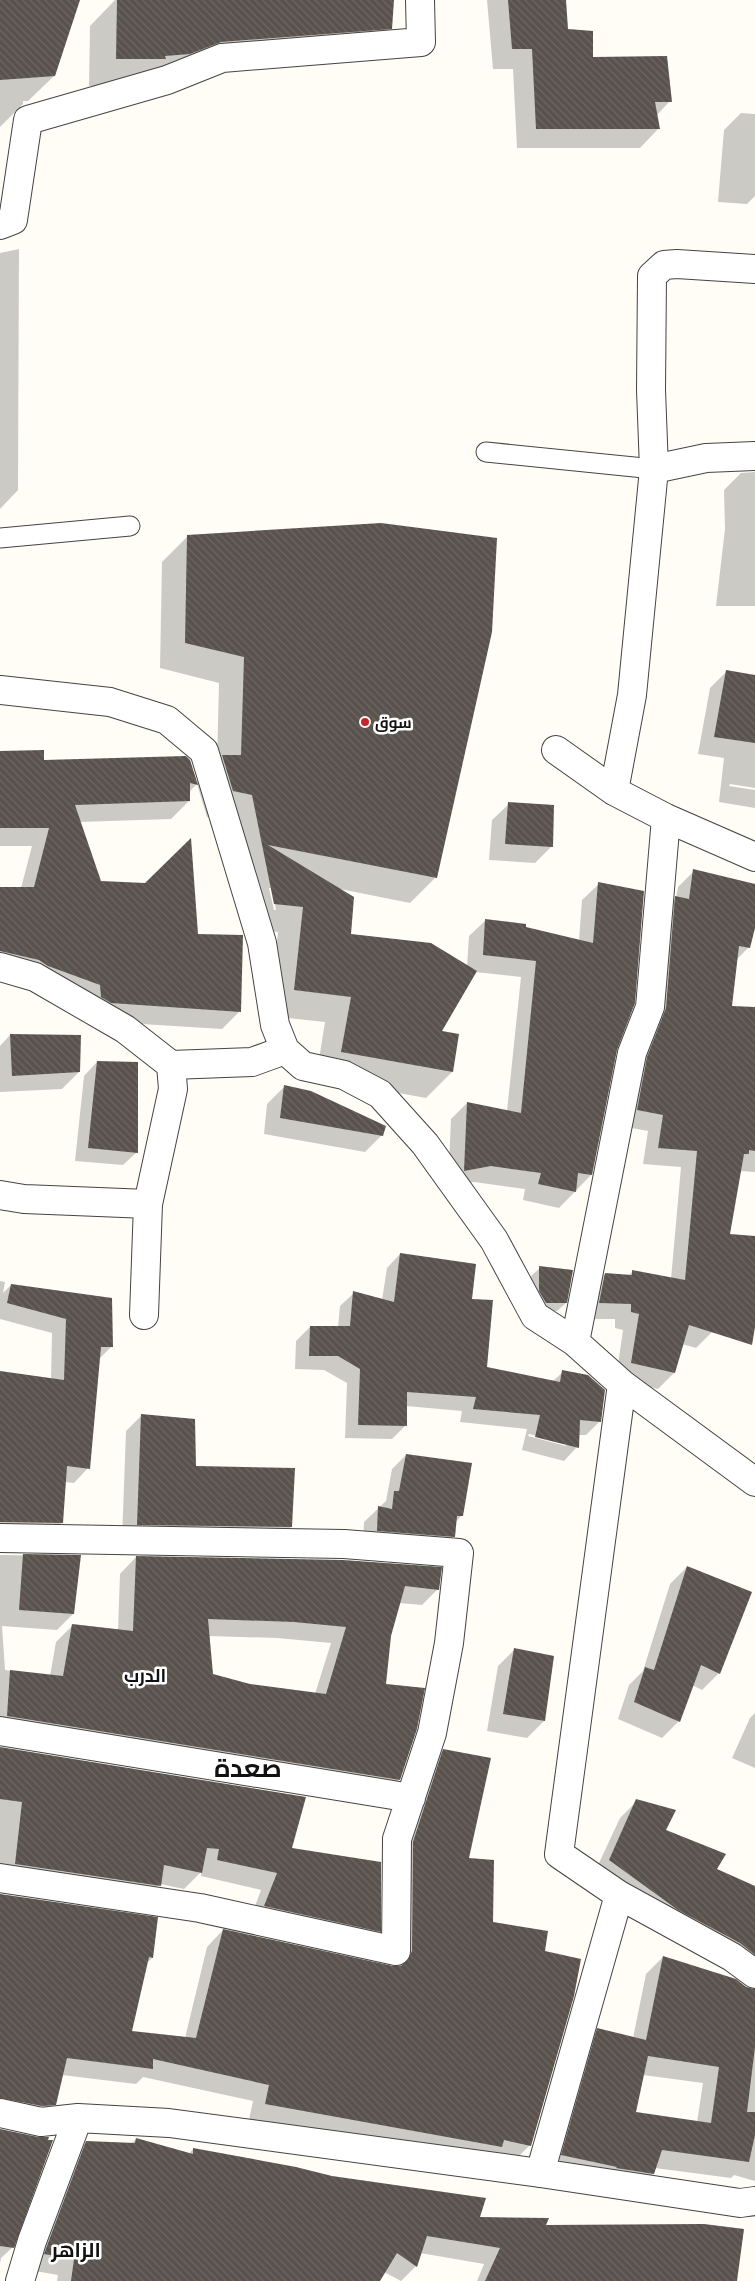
<svg xmlns="http://www.w3.org/2000/svg" width="755" height="2281" font-family="'Playfair Display',Cairo,serif">
<style>
.shadow{fill:#0003;fill-rule:evenodd}
.building{fill:url(#building-back-hatch);fill-rule:evenodd}
.lines{fill:none;stroke-linecap:round;stroke-linejoin:round}
.service-casing{stroke:#444;stroke-width:21}
.minor-casing{stroke:#444;stroke-width:30}
.service{stroke:#fff;stroke-width:19}
.minor{stroke:#fff;stroke-width:28}
.poi-dot{fill:#c4262e;stroke:#fff;stroke-width:2}
.labels{text-anchor:middle;dominant-baseline:central;stroke-width:5;stroke-linejoin:round;paint-order:stroke}
.poi-label{font-size:15px;font-weight:bold;fill:#111;stroke:#fff;text-anchor:start}
.quarter-label{font-size:18px;font-weight:bold;fill:#111;stroke:#fff}
.district-label{font-size:20px;font-weight:bold;fill:#111;stroke:#fff}
.town-label{font-size:25px;font-weight:bold;fill:#111;stroke:#fff}
</style>
<defs>
<pattern id="building-back-hatch" width="6" height="6" patternUnits="userSpaceOnUse" patternTransform="scale(1.25)"><rect width="6" height="6" fill="#5a524d"/><path d="M-1 5l2 2M0 0l6 6M5-1l2 2" fill="none" stroke="#6d6662"/></pattern>
</defs>
<rect width="100%" height="100%" fill="#fffdf5"/>
<!-- shadow -->
<path class="shadow" d="M0,0H79L54,76L28,101H23V104L0,127Z
M115,0H393L391,28L364,55L192,69L137,86H89L90,26Z
M487,0H565L567,30L591,58L670,101L657,115L659,128L640,148H517L513,69H493Z
M741,113L755,114V196L747,204L718,202L724,130Z
M19,249L18,490L0,509V253Z
M755,472V606H716L725,529L724,490L741,473Z
M188,536L436,877L410,903L340,889L350,935L467,967L469,936L486,920L579,941L582,900L599,884L616,1049L591,1175L559,1208L523,1200L525,1189L474,1182L448,1186L451,1119L467,1103L507,1111L521,977L475,972L440,1032L458,1035L452,1072L426,1098L316,1078L325,1022L269,1016L278,932L248,929L226,821L207,817L197,784L189,792V801L171,819L79,822L100,882L197,935L240,1011L222,1029L93,1021L0,973V888H21L32,846H0V752L43,761L196,783L217,762L219,683L160,668L162,562ZM269,888H272L276,910H274Z
M727,671L755,677V788L730,784L729,786L755,790V808L719,802L724,758L698,754L710,688Z
M509,804L552,846L535,863L489,860L492,820Z
M694,871L755,886V922L749,947L736,960L730,1007L755,1105V1172L740,1171L712,1332L696,1348L682,1344L674,1373L658,1389L616,1379L623,1330L615,1328V1319H583L589,1290L605,1274L628,1276L633,1271L671,1279L681,1167L643,1164L648,1131L621,1126L659,914L676,898L678,887Z
M10,1035L79,1072L62,1089L0,1092V1046Z
M97,1062L137,1152L123,1165L75,1161L84,1076Z
M284,1087L382,1135L365,1152L264,1134L267,1104Z
M400,1254L471,1300L485,1368L553,1381L563,1372L600,1421L586,1435H578L577,1447L564,1461L522,1450L527,1429L460,1422L462,1411L406,1406V1425L392,1439L345,1438L347,1383L324,1370L295,1369L296,1341L310,1327H338L340,1306L354,1293L382,1300L387,1268ZM529,1434L566,1444V1446L528,1436Z
M540,1268L566,1303L557,1311H537L531,1300V1276Z
M0,1281L5,1282L3,1293L11,1285L112,1346L98,1360L88,1468L74,1483L65,1482L62,1523L48,1537H0V1378L51,1379L52,1333L0,1319Z
M142,1415L195,1467L291,1527L276,1542L122,1540L126,1431Z
M406,1455L462,1515L456,1522L454,1536L439,1551L363,1545L364,1522L386,1501L392,1469Z
M0,1555L79,1556L73,1614L57,1630L2,1626L5,1670L50,1676L56,1642L72,1626L118,1631L120,1574L136,1557L438,1589L422,1605L399,1603L389,1635L384,1686L399,1780L382,1796L0,1734ZM208,1636L277,1638L331,1643L315,1694L250,1685L212,1675Z
M687,1567L719,1673L702,1690L692,1685L679,1721L662,1738L618,1719L629,1685L643,1671L670,1584Z
M515,1649L553,1657L544,1721L527,1738L487,1731L498,1666Z
M755,1713V1768L732,1758L750,1718Z
M0,1748L291,1849L379,1931L363,1947L249,1922L261,1890L201,1876L202,1871L184,1889L160,1884L144,1902L0,1881Z
M444,1750L468,1859L491,1923L544,1952L530,2145L514,2161L249,2120L253,2101L143,2077L136,2084L62,2075L55,2104L38,2120L0,2116V1895L152,1958L146,1964L131,2032L185,2038L207,1947L223,1930L396,1967L397,1859L427,1766Z
M637,1801L665,1830L716,1870L755,1887V2181L734,2175L731,2178L655,2168L653,2174L636,2191L545,2172L581,2047L598,2030L633,2038L646,1974L663,1957L735,1980L754,1991L752,1985L592,1878L620,1818ZM643,2075L703,2083L697,2122L635,2113Z
M0,2130L13,2247L1,2258L0,2264Z
M136,2139L189,2154L193,2149L478,2218L544,2226L670,2281H477L484,2264L420,2253L416,2266L401,2281L384,2272L378,2281H57L58,2275L29,2270L70,2159L86,2142L131,2144Z"/>
<!-- building -->
<path class="building" d="M0,0H80L55,76L0,80Z
M117,0H394L392,29L221,42L190,54L165,56L166,59H116Z
M508,0H566L568,29L593,31V57L667,56L672,102H655L660,129H536L532,49H512Z
M381,523L497,538L492,632L437,878L268,845L354,897L351,934L431,943L477,971L442,1031L459,1034L453,1072L341,1052L351,997L294,990L303,907L274,904L252,795L233,791L222,755H241L244,657L185,643L187,535Z
M726,670L755,675V743L714,737Z
M44,750V760L186,756L190,760L198,785L190,783V801L75,805L101,881L145,883L191,838L198,934L243,935L241,1012L111,1003L101,997L100,985L48,966L39,960L0,951V887H34L49,828H0V751Z
M508,802L554,805L553,847L505,844Z
M693,869L755,884V928L750,948L739,946L732,1006L755,1007V1151L749,1150V1154H744L730,1234L755,1236V1327L752,1345L689,1325L675,1373L631,1363L639,1314L631,1312V1304L599,1303L605,1273L632,1275V1270L685,1280L697,1151L658,1148L663,1115L637,1110L647,1057L666,1008L675,896L689,899Z
M598,882L644,891L635,1003L617,1050L592,1175L578,1173L576,1192L538,1184L541,1173L491,1166L464,1171L467,1102L521,1113L536,961L483,955L485,919L526,924V927L593,943Z
M10,1034L81,1035L80,1072L12,1076Z
M97,1061L138,1062V1153L88,1148Z
M284,1085L311,1091L386,1126L383,1136L280,1118Z
M400,1253L476,1264L472,1299L493,1300L487,1367L560,1382L562,1370L588,1375L605,1390L601,1422L580,1420L579,1448L535,1437L540,1415L473,1409L476,1397L407,1392V1426L358,1425L360,1369L338,1356H309L310,1326H350L353,1291L394,1302Z
M539,1266L573,1270L567,1303H546L539,1291Z
M11,1284L112,1298L113,1347H101L90,1469L67,1466L63,1523L0,1522V1371L64,1380L66,1319L7,1303Z
M141,1414L195,1419L196,1466L295,1468L292,1527L137,1525Z
M406,1454L472,1463L463,1516H457L455,1537L377,1531L378,1506L392,1509L394,1491H399Z
M23,1554L81,1555L74,1614L19,1610Z
M136,1556L343,1560L442,1567L439,1590L405,1586L391,1636L386,1684L425,1688L417,1729L400,1780L7,1716L10,1670L63,1676L72,1624L133,1631ZM208,1619L294,1622L346,1627L326,1694L250,1684L213,1674Z
M687,1566L752,1592L720,1674L701,1665L680,1722L634,1702L645,1667L654,1670Z
M514,1648L554,1656L545,1721L503,1714Z
M0,1747L306,1797L292,1848L381,1862V1932L264,1906L277,1873L217,1860L219,1849L207,1848L202,1873L164,1865L161,1886L15,1864L22,1802L0,1799Z
M443,1749L491,1758L469,1858L494,1860L493,1922L548,1931L545,1951L581,1959L574,1996L531,2146L504,2140L502,2147L265,2104L269,2085L153,2059V2069L67,2058L56,2105L42,2106L0,2098V1894L158,1917L153,1958L149,1957L132,2031L196,2038L223,1929L393,1966H401L408,1960L412,1951L413,1842Z
M636,1799L676,1810L666,1830L726,1854L717,1869L755,1886V1955L740,1943L678,1910L609,1860Z
M663,1956L736,1979L746,1987L755,1989V2047L747,2112H755V2135L749,2162L662,2150L654,2174L616,2168L617,2167L561,2155L597,2028L646,2040ZM648,2056L719,2067L711,2123L636,2112Z
M0,2129L38,2137H49L48,2140H53L14,2248L0,2246Z
M136,2138L193,2154V2148L296,2167L332,2176L486,2198L480,2217L549,2218L546,2225L704,2224L744,2229L737,2281H485L500,2248L427,2236L417,2267L397,2253L380,2281H71L74,2259L44,2254L86,2141L135,2143Z"/>
<g class="lines">
<defs>
<path id="service" d="M486,452L654,469
M0,538L130,526"/>
<path id="minor" d="M0,225L13,220L28,120L167,80L222,58L421,42L420,0
M654,469L651,390L652,276L664,265L677,264L755,269
M0,690L110,702L167,720L204,751L262,943L275,1025L285,1050L303,1066L344,1075L380,1094L425,1144L494,1240L535,1316L575,1342L622,1384L755,1482
M556,750L614,791L666,818L755,857
M614,791L632,695L654,469L706,458L755,456
M0,967L35,977L125,1029L171,1065L173,1089L148,1204L144,1315
M171,1065L252,1062L285,1050
M0,1195L24,1199L148,1204
M575,1342L632,1053L650,1007L666,818
M0,1538L344,1544L459,1553L449,1643L432,1733L397,1839L396,1951L200,1908L0,1878
M0,1731L411,1798
M619,1895L732,1957L755,1974
M0,2113L41,2122L78,2118
M540,2173L619,1895L559,1854L622,1384
M20,2281L32,2241L78,2118L169,2123L540,2173L740,2203L755,2201"/>
</defs>
<!-- service casing -->
<use href="#service" class="service-casing"/>
<!-- minor casing -->
<use href="#minor" class="minor-casing"/>
<!-- service -->
<use href="#service" class="service"/>
<!-- minor -->
<use href="#minor" class="minor"/>
</g>
<!-- markers -->
<circle class="poi-dot" cx="365" cy="722" r="5"/>
<g class="labels">
<!-- poi labels -->
<g class="poi-label">
<text x="375" y="722">سوق</text>
</g>
<!-- quarter labels -->
<g class="quarter-label">
<text x="145" y="1675">الدرب</text>
</g>
<!-- district labels -->
<g class="district-label">
<text x="76" y="2248">الزاهر</text>
</g>
<!-- town labels -->
<g class="town-label">
<text x="248" y="1766">صعدة</text>
</g>
</g>
</svg>
